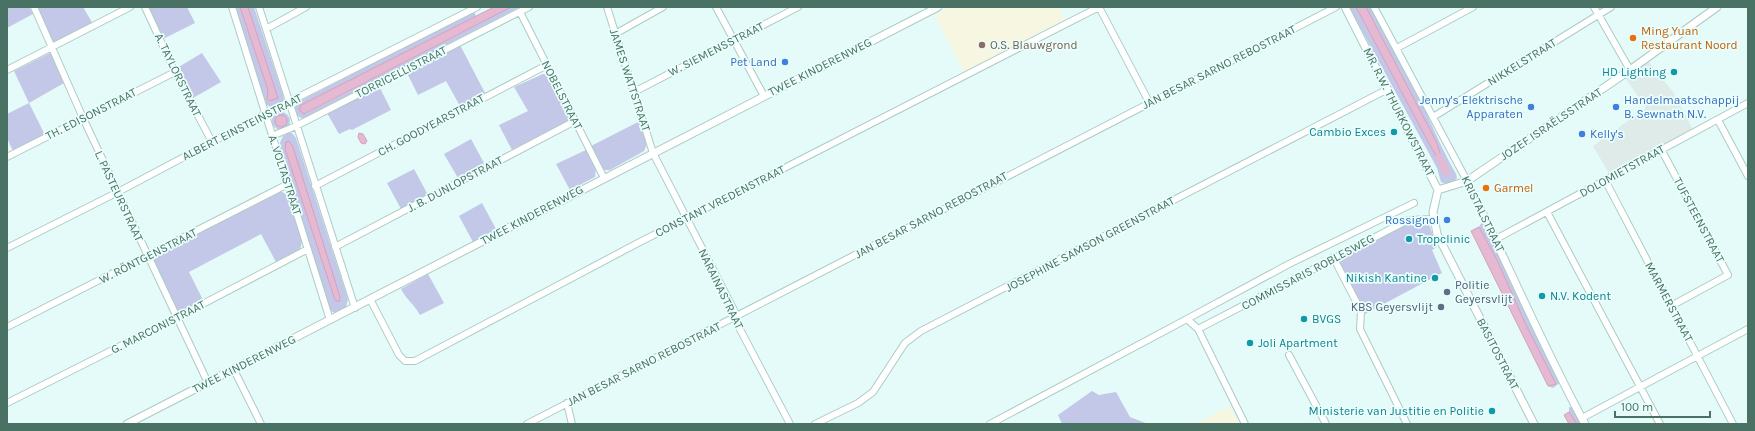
<svg xmlns="http://www.w3.org/2000/svg" width="1755" height="431" font-family="Karla,sans-serif">
<style>
.industrial{fill:#deebe8}
.education{fill:#f7f6e0}
.green{fill:#c3c7e8;fill-rule:evenodd}
.water{fill:#e4b9d1;stroke:#d5a0bd}
.lines{fill:none;stroke-linecap:round;stroke-linejoin:round}
.canal{stroke:#e4b9d1;stroke-width:7}
.minor-casing{stroke:#abccc3;stroke-width:8}
.tertiary-casing{stroke:#abccc3;stroke-width:9}
.minor{stroke:#fff;stroke-width:6}
.tertiary{stroke:#fff;stroke-width:7}
.food-dot{fill:#e8710a;stroke:#eafefc;stroke-width:1.5}
.education-dot{fill:#8d6e63;stroke:#eafefc;stroke-width:1.5}
.shop-dot{fill:#3f7fe0;stroke:#eafefc;stroke-width:1.5}
.culture-dot{fill:#0f9aa8;stroke:#eafefc;stroke-width:1.5}
.service-dot{fill:#5c6f8a;stroke:#eafefc;stroke-width:1.5}
.labels{text-anchor:middle;dominant-baseline:central;stroke-width:3.5;stroke-linejoin:round;paint-order:stroke}
.food-label{font-size:12px;fill:#c56008;stroke:#eafefc;text-anchor:start}
.education-label{font-size:12px;fill:#785e54;stroke:#eafefc;text-anchor:start}
.street-label{font-size:12px;fill:#4a7264;stroke:#eafefc}
.shop-label{font-size:12px;fill:#366cbe;stroke:#eafefc;text-anchor:end}
.culture-label{font-size:12px;fill:#0d838f;stroke:#eafefc;text-anchor:end}
.service-label{font-size:12px;fill:#4e5e75;stroke:#eafefc;text-anchor:start}
</style>
<rect width="100%" height="100%" fill="#e4fbf9"/>
<!-- industrial -->
<path class="industrial" d="M1648,61L1673,92L1693,130L1610,175L1593,146L1646,108L1624,76Z"/>
<!-- education -->
<path class="education" d="M950,7H1059L1065,19L964,72L935,15Z
M1229,406L1239,424H1196Z"/>
<!-- green -->
<path class="green" d="M7,7H29L33,14L7,28Z
M37,7H83L93,24L55,44L52,42Z
M147,7H187L195,23L163,39Z
M234,7H240L268,90L267,95L278,98L248,7H254L283,95L284,101L273,108L265,104Z
M511,7H520L303,119L296,115L294,109L298,102L474,11L476,16L301,105L305,114Z
M1349,7H1356L1432,149L1442,165L1444,164L1436,141L1366,7H1370C1389,41 1407,75 1425,110C1435,132 1444,153 1456,174L1457,178L1454,182L1446,184L1441,182L1437,168Z
M460,45L485,93L460,106L446,81L418,95L407,73Z
M52,52L64,83L29,103L45,135L13,151L7,138V114L29,103L14,71Z
M202,53L221,82L193,98L177,68Z
M543,74L548,75L568,114V121L512,150L499,125L528,111L514,87Z
M379,86L391,110L352,130L350,129L339,134L327,113Z
M272 121a9 9 0 1 1 18 0a9 9 0 1 1-18 0Z
M640,121L647,144L644,151L610,170H604L591,146Z
M289,133H292L296,138L348,299L346,307L335,313L331,311L328,304L279,145L283,136ZM291,143L340,297L335,300L285,149Z
M471,139L484,163L458,178L444,154Z
M586,150L596,168L595,177L570,190L556,164Z
M414,169L428,195L401,209L387,183Z
M281,191L288,196L302,242L300,249L276,262L261,234L189,272L203,300L178,313L152,261L154,255Z
M482,203L496,229L473,242L459,216Z
M1482,222C1510,274 1533,329 1561,382L1553,388L1548,386L1556,384L1526,325L1497,260L1479,227Z
M1419,223L1429,224L1437,247L1432,250L1442,273L1363,315V310L1337,259L1405,225Z
M428,274L444,303L420,315C414,304 406,299 401,289Z
M1092,391L1099,395L1116,392L1130,417L1148,424H1062L1058,415Z
M1569,407L1574,408L1583,424H1577L1569,412Z"/>
<!-- water -->
<path class="water" d="M240,7H248L278,98L270,101L267,99L268,90Z
M494,7H511L304,114L301,112L299,109L301,105Z
M1356,7H1366L1436,141L1444,165L1442,166L1432,149Z
M275 121a6 6 0 1 1 12 0a6 6 0 1 1-12 0Z
M359,133L363,134L367,141L365,144L361,143L358,137Z
M289,141L293,147L340,297L339,302L335,300L285,149L286,142Z
M1479,227L1497,260L1526,325L1556,384L1548,386L1471,231Z
M1569,412L1577,424H1569L1564,415Z"/>
<g class="lines">
<!-- canal -->
<path class="canal" d="M1439,157L1446,172"/>
<defs>
<path id="minor" d="M34,7L83,118L208,383
M145,7L175,72L212,142
M232,7L330,320
M259,7L355,308
M607,7L653,153L735,312L734,318L790,424
M716,7L764,96
M1099,7L1149,102
M1374,7L1467,181
M1594,7L1630,70
M520,12L604,178
M266,29L306,7
M615,34L663,7
M1397,48L1473,7
M7,70L130,7
M634,92L798,7
M1433,117L1611,7
M1718,120L1748,176
M272,136L296,126L529,7
M1661,149L1728,275L1671,306
M7,157L175,72
M1605,180L1733,424
M315,186L547,65
M1547,212L1660,424
M1496,239L1748,103
M335,247L575,121
M7,248L118,192L265,114L477,7
M1333,257L1361,311L1360,329L1407,424
M370,299L399,355L405,361H415L636,244L1099,7
M1187,319L1289,264L1414,203
M7,327L288,184
M1198,329L1245,424
M1289,355L1326,424
M234,370L261,424
M7,403L176,318L308,249
M567,403L572,424
M1582,418L1748,329
M527,424L1336,7
M815,424L858,403L873,392L905,343L921,331L1388,89
M990,424L1187,319L1198,329L1408,220L1434,219"/>
<path id="tertiary" d="M1345,7L1438,190L1433,212L1437,234L1534,424
M1467,181C1507,262 1542,345 1585,424
M1438,190L1467,181L1630,70L1717,7
M127,424L938,7"/>
</defs>
<!-- minor casing -->
<use href="#minor" class="minor-casing"/>
<!-- tertiary casing -->
<use href="#tertiary" class="tertiary-casing"/>
<!-- minor -->
<use href="#minor" class="minor"/>
<!-- tertiary -->
<use href="#tertiary" class="tertiary"/>
</g>
<!-- markers -->
<g class="food-dot">
<circle cx="1633" cy="38" r="4"/>
<circle cx="1486" cy="188" r="4"/>
</g>
<circle class="education-dot" cx="982" cy="45" r="4"/>
<g class="shop-dot">
<circle cx="785" cy="62" r="4"/>
<circle cx="1531" cy="107" r="4"/>
<circle cx="1616" cy="107" r="4"/>
<circle cx="1582" cy="134" r="4"/>
<circle cx="1447" cy="220" r="4"/>
</g>
<g class="culture-dot">
<circle cx="1674" cy="72" r="4"/>
<circle cx="1394" cy="132" r="4"/>
<circle cx="1409" cy="239" r="4"/>
<circle cx="1435" cy="278" r="4"/>
<circle cx="1542" cy="296" r="4"/>
<circle cx="1304" cy="319" r="4"/>
<circle cx="1250" cy="343" r="4"/>
<circle cx="1492" cy="411" r="4"/>
</g>
<g class="service-dot">
<circle cx="1447" cy="292" r="4"/>
<circle cx="1441" cy="307" r="4"/>
</g>
<g class="labels">
<!-- food labels -->
<g class="food-label">
<text x="1641" y="31">Ming Yuan<tspan x="1641" dy="14">Restaurant Noord</tspan></text>
<text x="1494" y="188">Garmel</text>
</g>
<!-- education labels -->
<g class="education-label">
<text x="990" y="45">O.S. Blauwgrond</text>
</g>
<!-- street labels -->
<g class="street-label">
<text transform="translate(716 49) rotate(-27)">W. SIEMENSSTRAAT</text>
<text transform="translate(1522 62) rotate(-32)">NIKKELSTRAAT</text>
<text transform="translate(820 67) rotate(-27)">TWEE KINDERENWEG</text>
<text transform="translate(1219 67) rotate(-27)">JAN BESAR SARNO REBOSTRAAT</text>
<text transform="translate(401 72) rotate(-27)">TORRICELLISTRAAT</text>
<text transform="translate(178 75) rotate(64)">A. TAYLORSTRAAT</text>
<text transform="translate(630 80) rotate(72)">JAMES WATTSTRAAT</text>
<text transform="translate(562 95) rotate(63)">NOBELSTRAAT</text>
<text transform="translate(1399 112) rotate(63)">MR. R.W. THURKOWSTRAAT</text>
<text transform="translate(91 114) rotate(-27)">TH. EDISONSTRAAT</text>
<text transform="translate(1551 124) rotate(-34)">JOZEF ISRAËLSSTRAAT</text>
<text transform="translate(431 125) rotate(-28)">CH. GOODYEARSTRAAT</text>
<text transform="translate(242 127) rotate(-27)">ALBERT EINSTEINSTRAAT</text>
<text transform="translate(1622 171) rotate(-29)">DOLOMIETSTRAAT</text>
<text transform="translate(285 175) rotate(72)">A. VOLTASTRAAT</text>
<text transform="translate(455 184) rotate(-28)">J. B. DUNLOPSTRAAT</text>
<text transform="translate(119 196) rotate(65)">L. PASTEURSTRAAT</text>
<text transform="translate(720 201) rotate(-27)">CONSTANT VREDENSTRAAT</text>
<text transform="translate(1483 214) rotate(64)">KRISTALSTRAAT</text>
<text transform="translate(532 215) rotate(-28)">TWEE KINDERENWEG</text>
<text transform="translate(931 215) rotate(-28)">JAN BESAR SARNO REBOSTRAAT</text>
<text transform="translate(1699 220) rotate(62)">TUFSTEENSTRAAT</text>
<text transform="translate(1090 244) rotate(-28)">JOSEPHINE SAMSON GREENSTRAAT</text>
<text transform="translate(148 256) rotate(-27)">W. RÖNTGENSTRAAT</text>
<text transform="translate(1308 272) rotate(-28)">COMMISSARIS ROBLESWEG</text>
<text transform="translate(721 289) rotate(64)">NARAINASTRAAT</text>
<text transform="translate(1669 302) rotate(62)">MARMERSTRAAT</text>
<text transform="translate(158 327) rotate(-27)">G. MARCONISTRAAT</text>
<text transform="translate(1498 354) rotate(63)">BASITOSTRAAT</text>
<text transform="translate(244 364) rotate(-27)">TWEE KINDERENWEG</text>
<text transform="translate(644 364) rotate(-27)">JAN BESAR SARNO REBOSTRAAT</text>
</g>
<!-- shop labels -->
<g class="shop-label">
<text x="777" y="62">Pet Land</text>
<text x="1523" y="100">Jenny's Elektrische<tspan x="1523" dy="14">Apparaten</tspan></text>
<text x="1624" y="100" text-anchor="start">Handelmaatschappij<tspan x="1624" dy="14">B. Sewnath N.V.</tspan></text>
<text x="1590" y="134" text-anchor="start">Kelly's</text>
<text x="1439" y="220">Rossignol</text>
</g>
<!-- culture labels -->
<g class="culture-label">
<text x="1666" y="72">HD Lighting</text>
<text x="1386" y="132">Cambio Exces</text>
<text x="1417" y="239" text-anchor="start">Tropclinic</text>
<text x="1427" y="278">Nikish Kantine</text>
<text x="1550" y="296" text-anchor="start">N.V. Kodent</text>
<text x="1312" y="319" text-anchor="start">BVGS</text>
<text x="1258" y="343" text-anchor="start">Joli Apartment</text>
<text x="1484" y="411">Ministerie van Justitie en Politie</text>
</g>
<!-- service labels -->
<g class="service-label">
<text x="1455" y="285">Politie<tspan x="1455" dy="14">Geyersvlijt</tspan></text>
<text x="1433" y="307" text-anchor="end">KBS Geyersvlijt</text>
</g>
</g>
<!-- border -->
<rect width="1755" height="431" fill="none" stroke="#4a7264" stroke-width="16"/>
<!-- scale -->
<path d="M1615 411v6h95v-6" fill="none" stroke="#4a7264" stroke-width="2"/>
<text x="1621" y="411" font-size="12" fill="#4a7264" stroke="#eafefc" stroke-width="3" paint-order="stroke">100 m</text>
</svg>
